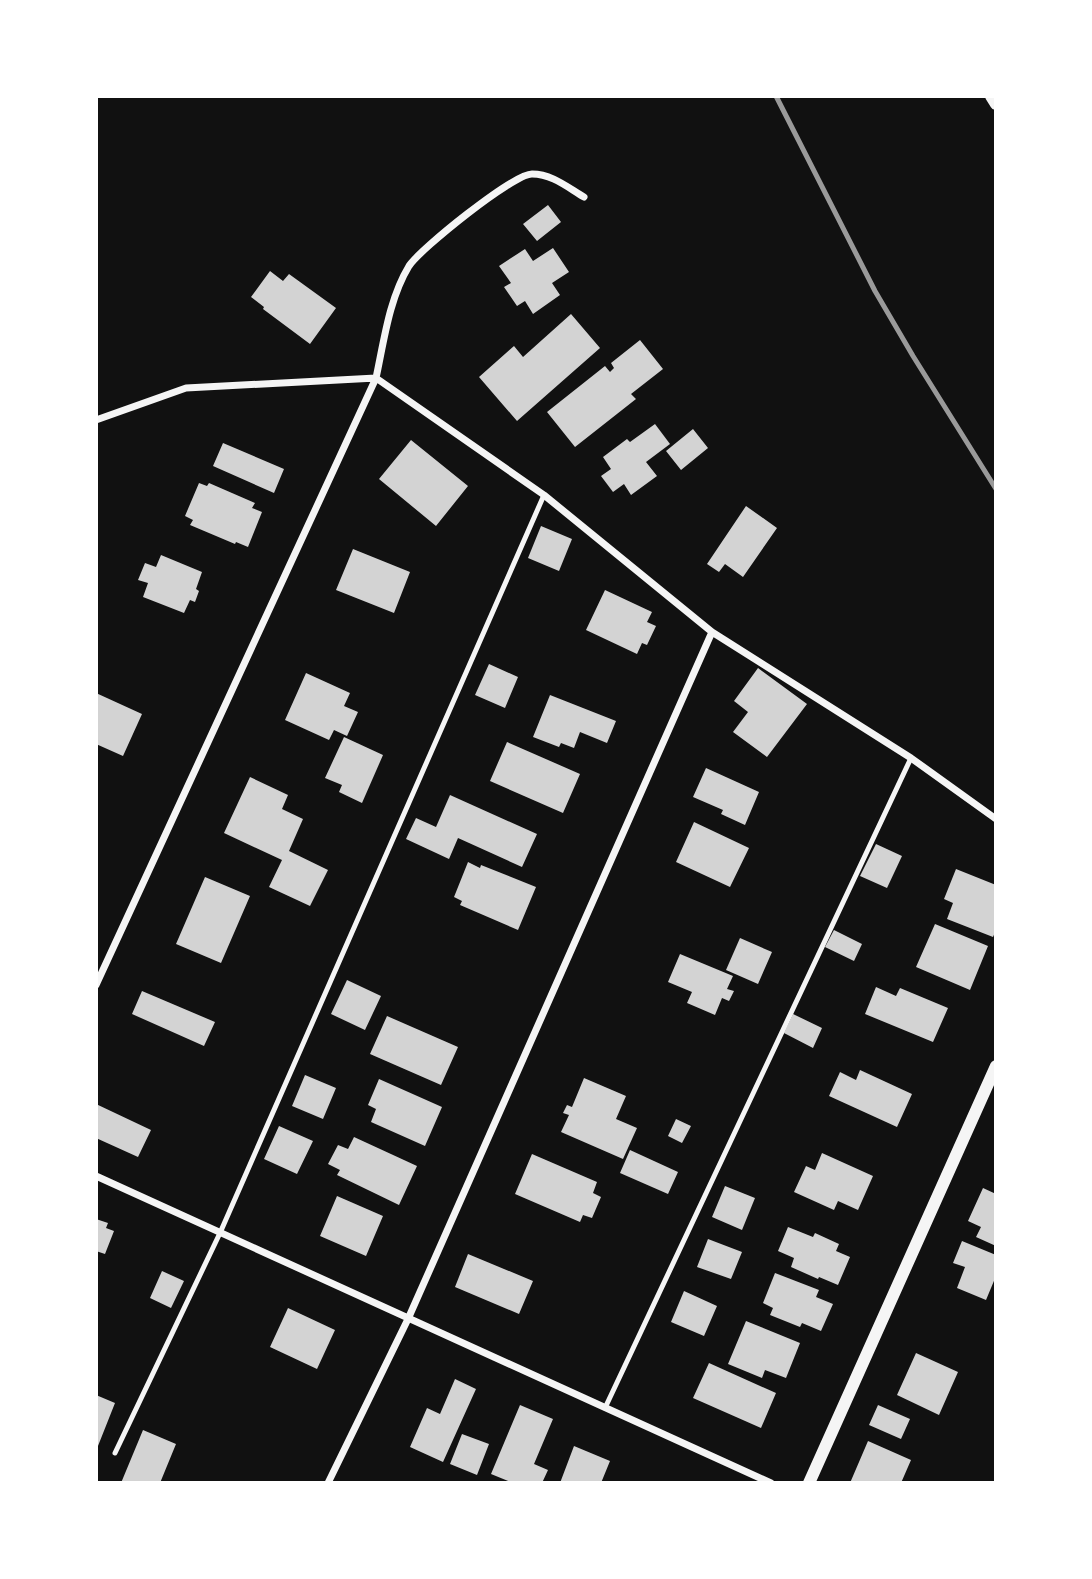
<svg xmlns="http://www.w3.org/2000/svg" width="1092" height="1579" font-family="'Noto Sans',sans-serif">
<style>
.building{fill:#d3d3d3}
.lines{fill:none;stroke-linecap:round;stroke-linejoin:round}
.service{stroke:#f5f5f5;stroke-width:5}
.minor{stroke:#f5f5f5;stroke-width:7}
.tertiary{stroke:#f5f5f5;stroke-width:12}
.rail{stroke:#9a9a9a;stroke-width:5}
</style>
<rect width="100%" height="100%" fill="#111"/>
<!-- building -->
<path class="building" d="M548,205L561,222L537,241L523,224Z
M553,248L569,272L552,283L560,295L533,314L525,301L517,306L504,287L511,283L499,266L525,249L533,261Z
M270,271L283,281L289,274L336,308L310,344L263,309L264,307L251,297Z
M571,314L600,348L517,421L479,377L514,346L523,357Z
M640,340L663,369L631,394L636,399L575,447L547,412L605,366L610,372L614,368L611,363Z
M655,424L670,444L646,462L657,476L631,495L624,484L613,492L601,476L611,469L603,457L627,439L630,442Z
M693,429L708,448L681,470L666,451Z
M411,440L468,486L436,526L379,479Z
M223,443L284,469L274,493L213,466Z
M199,483L207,486L209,483L255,503L252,508L262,512L248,547L236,542L235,544L190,525L193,520L185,516Z
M746,506L777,528L743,577L725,564L719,572L707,564Z
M541,526L572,539L559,571L528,558Z
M353,549L410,572L394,613L336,590Z
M161,555L202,572L196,589L199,591L195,602L190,600L184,613L143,597L148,583L138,580L145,563L156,567Z
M605,590L652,612L647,622L656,626L647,645L642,643L637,654L586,630Z
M489,664L518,677L505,708L475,695Z
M758,668L807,704L767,757L733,732L748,712L734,701Z
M306,673L350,693L344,706L358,712L347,736L334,730L329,740L285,720Z
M96,693L142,714L123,756L96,744Z
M550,695L616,721L607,743L580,732L574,748L561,743L559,747L533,737Z
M344,737L383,755L362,803L339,792L342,785L325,778Z
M507,742L580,774L563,813L490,781Z
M706,768L759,792L745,825L721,814L723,810L693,797Z
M250,777L288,795L282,809L303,819L289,851L328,870L310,906L269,887L282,860L224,833Z
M450,795L537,834L522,867L458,838L449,859L406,839L416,818L436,827Z
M694,822L749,848L730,887L676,862Z
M876,844L902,856L887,888L860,876Z
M468,862L480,868L481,865L536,887L518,930L460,905L462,901L454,897Z
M956,869L996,885V930L993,937L947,919L953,903L944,899Z
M205,877L250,896L221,963L176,944Z
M935,924L988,946L970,990L916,967Z
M834,930L862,944L854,961L825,947Z
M740,938L772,952L758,984L726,970Z
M680,954L733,976L727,989L734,991L729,1001L722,998L715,1015L687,1003L692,992L668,982Z
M347,980L381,996L365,1030L331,1014Z
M876,987L896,996L900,988L948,1008L933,1042L865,1014Z
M142,991L215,1022L204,1046L132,1014Z
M793,1014L822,1028L813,1048L784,1033Z
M387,1016L458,1047L441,1085L370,1054Z
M860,1070L912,1094L897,1127L829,1096L840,1072L856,1080Z
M305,1075L336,1088L323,1119L292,1106Z
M584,1078L626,1096L616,1119L637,1128L623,1159L561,1132L569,1115L563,1113L567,1105L572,1107Z
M379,1079L442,1107L425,1146L371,1122L376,1109L368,1105Z
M96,1104L151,1130L138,1157L96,1138Z
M676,1119L691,1126L682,1143L668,1136Z
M279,1126L313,1141L297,1174L264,1159Z
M354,1137L417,1166L399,1205L337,1175L340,1170L328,1164L338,1145L348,1149Z
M630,1150L678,1172L668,1194L620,1173Z
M822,1153L873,1176L858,1210L838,1201L834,1210L794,1192L806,1166L815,1170Z
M532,1154L597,1182L593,1193L601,1197L592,1218L583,1215L580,1222L515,1194Z
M725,1186L755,1198L742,1230L712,1217Z
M983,1188L996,1194V1246L976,1237L981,1227L968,1221Z
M337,1196L383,1216L366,1256L320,1236Z
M96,1219L108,1223L106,1228L114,1231L105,1254L96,1251Z
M788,1227L813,1237L815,1233L839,1244L836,1251L850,1257L838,1285L819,1277L818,1279L791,1267L794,1258L778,1251Z
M708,1239L742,1252L731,1279L697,1267Z
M962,1241L996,1255V1276L986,1300L957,1288L965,1267L953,1263Z
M468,1254L533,1281L519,1314L455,1287Z
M162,1271L184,1281L171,1308L150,1298Z
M775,1273L819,1290L816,1297L833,1304L821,1331L802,1323L800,1327L770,1315L773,1308L763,1303Z
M684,1291L717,1306L704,1336L671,1322Z
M288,1308L335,1330L317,1369L270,1347Z
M746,1321L800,1343L786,1378L765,1370L762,1378L728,1364Z
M916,1353L958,1372L939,1415L897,1395Z
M709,1363L776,1393L761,1428L693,1398Z
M455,1379L476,1389L443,1462L410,1447L427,1408L440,1414Z
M96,1395L115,1403L96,1451Z
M520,1405L553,1419L534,1464L548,1470L542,1483H513L491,1474Z
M878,1405L910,1419L901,1439L869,1425Z
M143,1430L176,1444L160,1483H121Z
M462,1434L489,1444L477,1475L450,1464Z
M868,1441L911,1460L901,1483H850Z
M574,1446L610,1461L601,1483H560Z"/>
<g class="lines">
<!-- service -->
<path class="service" d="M605,1408L911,758
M115,1453L220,1233L544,495"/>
<!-- minor -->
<path class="minor" d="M96,420L186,388L376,378L544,495L712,632L911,758L996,819
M96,985L376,378C384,341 389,299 409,266C420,249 513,174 532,174C552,174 567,187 584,197
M96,1176L771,1483
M328,1483L408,1319L712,632"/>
<!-- tertiary -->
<path class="tertiary" d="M991,96L996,104
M809,1483L996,1066"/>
<!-- rail -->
<path class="rail" d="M776,96L875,291L913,356L996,489"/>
</g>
<!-- border -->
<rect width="1092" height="1579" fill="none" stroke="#ffffff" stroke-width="196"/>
</svg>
